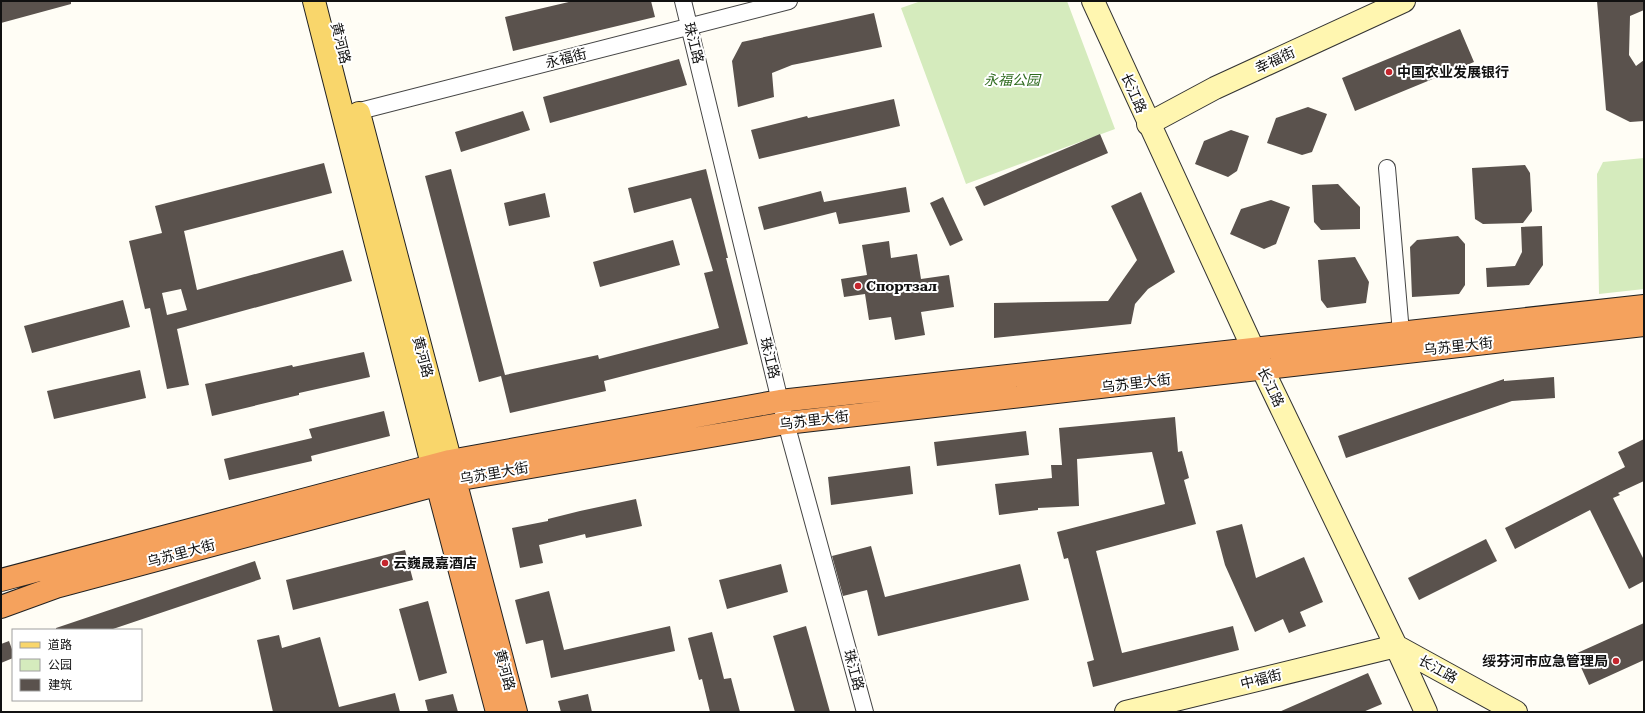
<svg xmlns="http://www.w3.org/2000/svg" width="1645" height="713" font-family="'Roboto Serif','Noto Sans SC',serif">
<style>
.green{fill:#d5ebbd}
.building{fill:#5a524d;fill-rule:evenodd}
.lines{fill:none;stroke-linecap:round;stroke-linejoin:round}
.street-casing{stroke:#444;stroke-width:18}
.secondary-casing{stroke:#333;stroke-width:24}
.primary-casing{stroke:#222;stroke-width:24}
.highway-casing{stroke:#222;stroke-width:24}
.street{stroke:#fff;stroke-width:16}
.secondary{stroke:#fff6b0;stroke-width:22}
.primary{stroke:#f9d66b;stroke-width:22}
.highway{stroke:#f5a25d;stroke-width:22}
.poi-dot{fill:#c4262e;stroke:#fff;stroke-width:1.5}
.labels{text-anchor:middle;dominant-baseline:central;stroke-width:4;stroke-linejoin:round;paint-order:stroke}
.street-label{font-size:14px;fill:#111;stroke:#fff}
.poi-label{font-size:14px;font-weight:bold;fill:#111;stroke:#fff;text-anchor:start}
.park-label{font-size:14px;font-style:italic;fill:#2f6b1f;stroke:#fff}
</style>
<rect width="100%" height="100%" fill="#fffdf5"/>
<!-- green -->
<path class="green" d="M921,1H1067L1115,129L966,184L901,8Z
M1644,158V289L1599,294L1597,174L1603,162Z"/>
<!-- building -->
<path class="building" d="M1,1H71V4L1,23Z
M573,1H651L655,17L513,51L505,17Z
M1597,1H1644V10L1630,16L1629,55L1636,66L1644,60V121L1630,122L1606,110Z
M874,13L882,47L792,65L772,73L774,97L738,107L732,61L742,42Z
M1460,29L1474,62L1355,111L1342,78Z
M679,59L687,85L550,123L543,97Z
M894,99L900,126L759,159L751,130L807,116L808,118Z
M1308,107L1327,114L1312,152L1302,155L1267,143L1276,118Z
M523,111L530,130L461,152L455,132Z
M1231,130L1249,136L1237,171L1228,177L1195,164L1204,141Z
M1100,134L1108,153L984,206L975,187Z
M324,163L332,193L184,231L197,290L343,250L352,281L177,329L189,385L167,389L150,308L145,309L129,241L162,233L155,206ZM181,289L187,310L167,315L162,293Z
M1525,165L1530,173L1532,211L1523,223L1483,224L1475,219L1472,168Z
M451,169L505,375L598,355L599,359L719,328L704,273L713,271L691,198L634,213L628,188L706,169L728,258H726L748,344L604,381L606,391L510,413L501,376L479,382L425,176Z
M1338,184L1360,207V229L1321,230L1314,222L1312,185Z
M906,187L910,212L839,224L836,212L764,230L758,207L821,191L824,202Z
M1141,192L1175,272L1148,289L1135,304L1131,324L994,338V303L1108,301L1137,260L1111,206Z
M545,193L550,217L509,226L504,203Z
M943,197L963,240L950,246L930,203Z
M1271,200L1290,207L1276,244L1264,249L1230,234L1241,209Z
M1542,226L1543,265L1529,285L1487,287L1486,268L1515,266L1522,252L1521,227Z
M1458,236L1465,244V285L1459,294L1412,297L1410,247L1417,240Z
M673,240L680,265L600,287L593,262Z
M889,241L891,258L917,254L921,279L949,275L954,307L921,312L925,335L895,340L891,317L869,320L865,294L844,297L841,279L867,275L862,245Z
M1355,257L1369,282L1366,303L1327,308L1321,300L1318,260Z
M123,300L130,327L32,353L24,326Z
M364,352L370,377L299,393V395L212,416L205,384L292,365L293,367Z
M140,370L146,398L54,419L47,391Z
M1554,377L1555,398L1512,401L1346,458L1338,436L1504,379V381Z
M384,411L390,436L311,456L312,461L229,480L224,459L312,438L309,429Z
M1175,417L1178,452L1182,451L1189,478L1184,480L1196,524L1096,551L1122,653L1233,626L1239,650L1093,687L1087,662L1094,660L1068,558L1064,559L1057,532L1165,504L1152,452L1077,459L1079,506L1038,508V510L999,515L995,484L1052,478L1051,465H1062L1059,428Z
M1026,431L1029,455L937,466L934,442Z
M1644,439V481L1618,493L1620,495L1613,498L1644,560V581L1629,589L1590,510L1515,549L1505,528L1625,467L1618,452Z
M910,466L913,494L831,505L828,477Z
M636,499L642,526L586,538L585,534L539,545L543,563L520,568L512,528L548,521V519L580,511Z
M1242,524L1256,578L1304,557L1323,602L1300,612L1306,626L1289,633L1283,619L1255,632L1225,565L1216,531Z
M1486,539L1497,561L1419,600L1408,578Z
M871,546L885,597L1020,564L1029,600L878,636L867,590L843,596L832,556Z
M405,550L413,580L293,610L286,580Z
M255,561L261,579L110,630H56V628Z
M781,564L788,592L727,609L719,580Z
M549,591L564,650L670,626L675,651L551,678L543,640L526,644L515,600Z
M428,601L447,673L419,681L399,609Z
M1644,623V660L1589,685L1575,654Z
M806,626L830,712H795L773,636Z
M712,632L724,679L731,678L740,712H710L702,679L699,680L688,638Z
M279,635L282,648L320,637L339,707L395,693L400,712H273L257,640Z
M9,641L13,652V658L1,663V644Z
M1368,673L1382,704L1363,712H1279Z
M453,694L458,712H428L425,700Z
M588,694L592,712H561L558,701Z"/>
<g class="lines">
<defs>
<path id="street" d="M683,1L780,401L865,712
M348,114L789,1
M1387,168L1401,333"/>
<path id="secondary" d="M1093,1L1262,368L1396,646L1426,712
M1148,124L1215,88L1404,1
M1396,646L1516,712
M1126,712L1396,646"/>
<path id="primary" d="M314,1L437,484
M359,113L455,478"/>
<path id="highway" d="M455,480L516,712
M437,484L497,712
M1,580L450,461L780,401L1644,306
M1,607L56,587L455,480L786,423L1644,325"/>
</defs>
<!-- street casing -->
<use href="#street" class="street-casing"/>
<!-- secondary casing -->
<use href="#secondary" class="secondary-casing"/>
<!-- primary casing -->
<use href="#primary" class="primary-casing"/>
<!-- highway casing -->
<use href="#highway" class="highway-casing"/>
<!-- street -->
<use href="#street" class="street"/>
<!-- secondary -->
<use href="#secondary" class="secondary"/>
<!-- primary -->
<use href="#primary" class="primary"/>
<!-- highway -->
<use href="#highway" class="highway"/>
</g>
<!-- markers -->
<g class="poi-dot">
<circle cx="1389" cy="72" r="4"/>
<circle cx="858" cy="286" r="4"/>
<circle cx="385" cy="563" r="4"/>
<circle cx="1616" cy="661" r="4"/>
</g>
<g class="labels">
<!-- street labels -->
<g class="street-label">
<text transform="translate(341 43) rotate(76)">黄河路</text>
<text transform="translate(694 43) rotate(76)">珠江路</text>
<text transform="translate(566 58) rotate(-14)">永福街</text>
<text transform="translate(1275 60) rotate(-25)">幸福街</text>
<text transform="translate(1134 93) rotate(66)">长江路</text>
<text transform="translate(1458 346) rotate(-6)">乌苏里大街</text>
<text transform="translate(423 357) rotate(75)">黄河路</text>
<text transform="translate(770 358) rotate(76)">珠江路</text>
<text transform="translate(1136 383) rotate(-7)">乌苏里大街</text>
<text transform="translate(1271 387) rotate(64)">长江路</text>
<text transform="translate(814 420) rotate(-7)">乌苏里大街</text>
<text transform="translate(494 473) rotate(-10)">乌苏里大街</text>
<text transform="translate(181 553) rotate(-15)">乌苏里大街</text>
<text transform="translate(1438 669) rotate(29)">长江路</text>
<text transform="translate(505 670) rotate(75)">黄河路</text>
<text transform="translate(854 670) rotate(75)">珠江路</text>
<text transform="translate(1261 679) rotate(-14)">中福街</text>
</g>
<!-- poi labels -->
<g class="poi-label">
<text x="1397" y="72">中国农业发展银行</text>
<text x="866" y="286">Спортзал</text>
<text x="393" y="563">云巍晟嘉酒店</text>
<text x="1608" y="661" text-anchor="end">绥芬河市应急管理局</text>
</g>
<!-- park labels -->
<g class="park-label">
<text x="1012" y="80">永福公园</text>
</g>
</g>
<!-- border -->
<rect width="1645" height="713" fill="none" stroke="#111111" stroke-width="4"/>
<!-- legend -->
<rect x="12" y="629" width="130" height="72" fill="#ffffff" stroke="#a0a0a0"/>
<rect x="20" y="642" width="20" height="6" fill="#f9d66b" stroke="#a0a0a0"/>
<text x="48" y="649" font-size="12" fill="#111111">道路</text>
<rect x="20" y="659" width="20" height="12" fill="#d5ebbd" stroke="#a0a0a0"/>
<text x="48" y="669" font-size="12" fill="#111111">公园</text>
<rect x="20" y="679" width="20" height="12" fill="#5a524d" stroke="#a0a0a0"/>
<text x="48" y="689" font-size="12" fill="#111111">建筑</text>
</svg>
